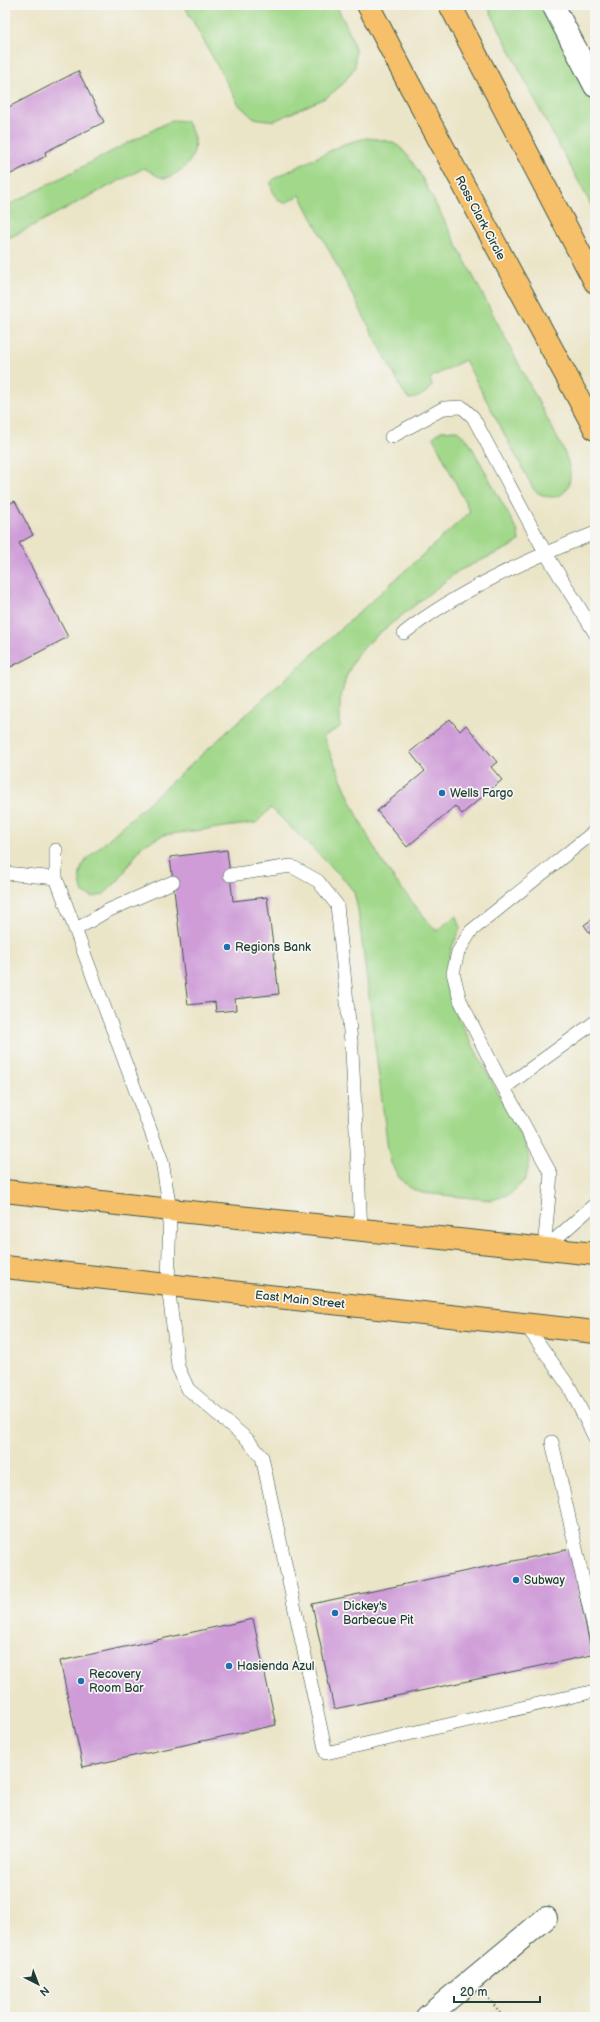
<svg xmlns="http://www.w3.org/2000/svg" width="600" height="2022" font-family="'Balsamiq Sans',sans-serif">
<style>
.green{fill:#a1d88a;stroke:#608a5f}
.building{fill:#cf9cd8}
.lines{fill:none;stroke-linecap:round;stroke-linejoin:round}
.service-casing{stroke:#3e564a;stroke-width:14}
.minor-casing{stroke:#3e564a;stroke-width:24}
.trunk-casing{stroke:#3e564a;stroke-width:24}
.path{stroke:#3e564a;stroke-width:2.5;stroke-dasharray:1 3;stroke-linecap:butt}
.service{stroke:#fff;stroke-width:13}
.minor{stroke:#fff;stroke-width:22}
.trunk{stroke:#f6c06b;stroke-width:22}
.poi-dot{fill:#1f6fb2;stroke:#f6f6f2;stroke-width:1.5}
.labels{text-anchor:middle;dominant-baseline:central;stroke-width:3.5;stroke-linejoin:round;paint-order:stroke}
.street-label{font-size:12px;fill:#1f3d34;stroke:#f6f6f2}
.poi-label{font-size:12px;fill:#1f3d34;stroke:#f6f6f2;text-anchor:start}
</style>
<rect width="100%" height="100%" fill="#f6f6f2"/>
<filter id="ink" filterUnits="userSpaceOnUse"><feTurbulence type="fractalNoise" baseFrequency=".025" numOctaves="2"/><feDisplacementMap in="SourceGraphic" scale="8" xChannelSelector="R" yChannelSelector="G"/><feConvolveMatrix kernelMatrix="1 2 1 2 8 2 1 2 1" color-interpolation-filters="sRGB"/></filter>
<filter id="wash" filterUnits="userSpaceOnUse"><feTurbulence type="fractalNoise" baseFrequency=".012" numOctaves="4" result="noise"/><feDisplacementMap in="SourceGraphic" scale="16" xChannelSelector="R" yChannelSelector="G"/><feGaussianBlur stdDeviation="0.9" result="paint"/><feColorMatrix in="noise" values="0 0 0 0 0 0 0 0 0 0 0 0 0 0 0 0 0 1.4 0 .05"/><feComposite in="paint" operator="in"/></filter>
<g filter="url(#wash)">
<rect width="100%" height="100%" fill="#ebe5c8"/>
<!-- green -->
<path class="green" d="M184,5H336L350,33L355,49V67L343,84L327,97L274,121L253,118L239,105Z
M487,5H545L595,104V212L542,114Z
M172,120L186,121C199,140 198,159 178,172C173,175 170,178 164,178C157,177 150,171 144,168L5,240V207Z
M366,138C400,141 400,145 419,172L563,449C567,458 570,467 570,477C569,499 549,502 534,490L465,360L430,378L432,386C425,394 419,398 409,399L404,393L300,195L285,203C276,202 271,190 271,182L275,178L344,144Z
M456,430L468,440L518,532L519,541L512,546L458,571L377,635L357,654L346,677L340,701V727L323,737C341,777 357,820 380,858C396,884 417,907 436,931L456,916L461,927L451,949L445,981L456,1014L525,1144L530,1162L525,1180L510,1194L492,1200L422,1193L408,1187L398,1176L391,1163L388,1149L358,910L354,892L343,878L271,808L256,823L163,835L142,846L118,881L103,895L93,897L83,893C77,875 79,866 93,853L470,512L433,437L441,431Z"/>
<g id="blocks">
<!-- building -->
<path class="building" d="M78,71L104,122L45,152L46,156L7,176L5,172V109Z
M15,501L33,535L19,543L68,637L5,670V506Z
M450,719L460,731L466,725L497,762L491,767L502,780L462,814L455,806L407,847L377,811L425,771L410,752Z
M227,850L233,901L267,897L279,994L235,999L236,1010L216,1012L215,1002L188,1005L170,857Z
M595,917V940L584,925Z
M570,1549L592,1655L334,1709L312,1604Z
M253,1619L276,1725L83,1767L60,1661Z"/>
</g>
</g>
<g filter="url(#ink)">
<use href="#blocks" fill-opacity="0" stroke="#3e564a" stroke-width="1"/>
<g class="lines">
<defs>
<path id="service" d="M391,437L444,408L462,407L473,417L545,552L595,633
M404,633C459,590 531,558 595,533
M56,850V878L162,1161L170,1210L168,1285L178,1367L188,1389L247,1439L262,1457L326,1753L595,1691
M5,873L56,878
M230,875L291,866L318,881L337,905L352,1051L361,1230
M75,930L107,911L173,882
M504,1088L595,1022
M544,1249L551,1174L504,1088L460,1000L453,973L458,952L471,931L595,831
M544,1249L595,1204
M526,1325L570,1388L595,1438
M552,1442L595,1633"/>
<path id="minor" d="M553,5L595,86
M427,2017L546,1918"/>
<path id="trunk" d="M368,5L407,80L595,429
M450,5L595,282
M5,1191L170,1210L595,1254
M5,1267L595,1332"/>
</defs>
<!-- service casing -->
<use href="#service" class="service-casing"/>
<!-- minor casing -->
<use href="#minor" class="minor-casing"/>
<!-- trunk casing -->
<use href="#trunk" class="trunk-casing"/>
<!-- path -->
<path class="path" d="M489,1999L504,2017
M493,2017L499,2012
M586,2017L595,2013"/>
<!-- service -->
<use href="#service" class="service"/>
<!-- minor -->
<use href="#minor" class="minor"/>
<!-- trunk -->
<use href="#trunk" class="trunk"/>
</g>
</g>
<!-- markers -->
<g class="poi-dot">
<circle cx="442" cy="793" r="4"/>
<circle cx="227" cy="947" r="4"/>
<circle cx="516" cy="1580" r="4"/>
<circle cx="335" cy="1613" r="4"/>
<circle cx="229" cy="1666" r="4"/>
<circle cx="81" cy="1681" r="4"/>
</g>
<g class="labels">
<!-- street labels -->
<g class="street-label">
<text transform="translate(480 218) rotate(62)">Ross Clark Circle</text>
<text transform="translate(300 1300) rotate(6)">East Main Street</text>
</g>
<!-- poi labels -->
<g class="poi-label">
<text x="450" y="793">Wells Fargo</text>
<text x="235" y="947">Regions Bank</text>
<text x="524" y="1580">Subway</text>
<text x="343" y="1606">Dickey's<tspan x="343" dy="14">Barbecue Pit</tspan></text>
<text x="237" y="1666">Hasienda Azul</text>
<text x="89" y="1674">Recovery<tspan x="89" dy="14">Room Bar</tspan></text>
</g>
</g>
<!-- margin -->
<rect width="600" height="2022" fill="none" stroke="#f6f6f2" stroke-width="20"/>
<!-- north arrow -->
<g transform="translate(38 1984) rotate(138)" stroke="#f6f6f2" stroke-width="3" paint-order="stroke">
<path d="M0-3L7 15L0 10L-7 15Z" fill="#1f3d34"/>
<text y="-6" font-size="11" font-weight="bold" text-anchor="middle" fill="#1f3d34">N</text>
</g>
<!-- scale -->
<path d="M454 1996v6h86v-6" fill="none" stroke="#1f3d34" stroke-width="2"/>
<text x="460" y="1996" font-size="12" fill="#1f3d34" stroke="#f6f6f2" stroke-width="3" paint-order="stroke">20 m</text>
</svg>
